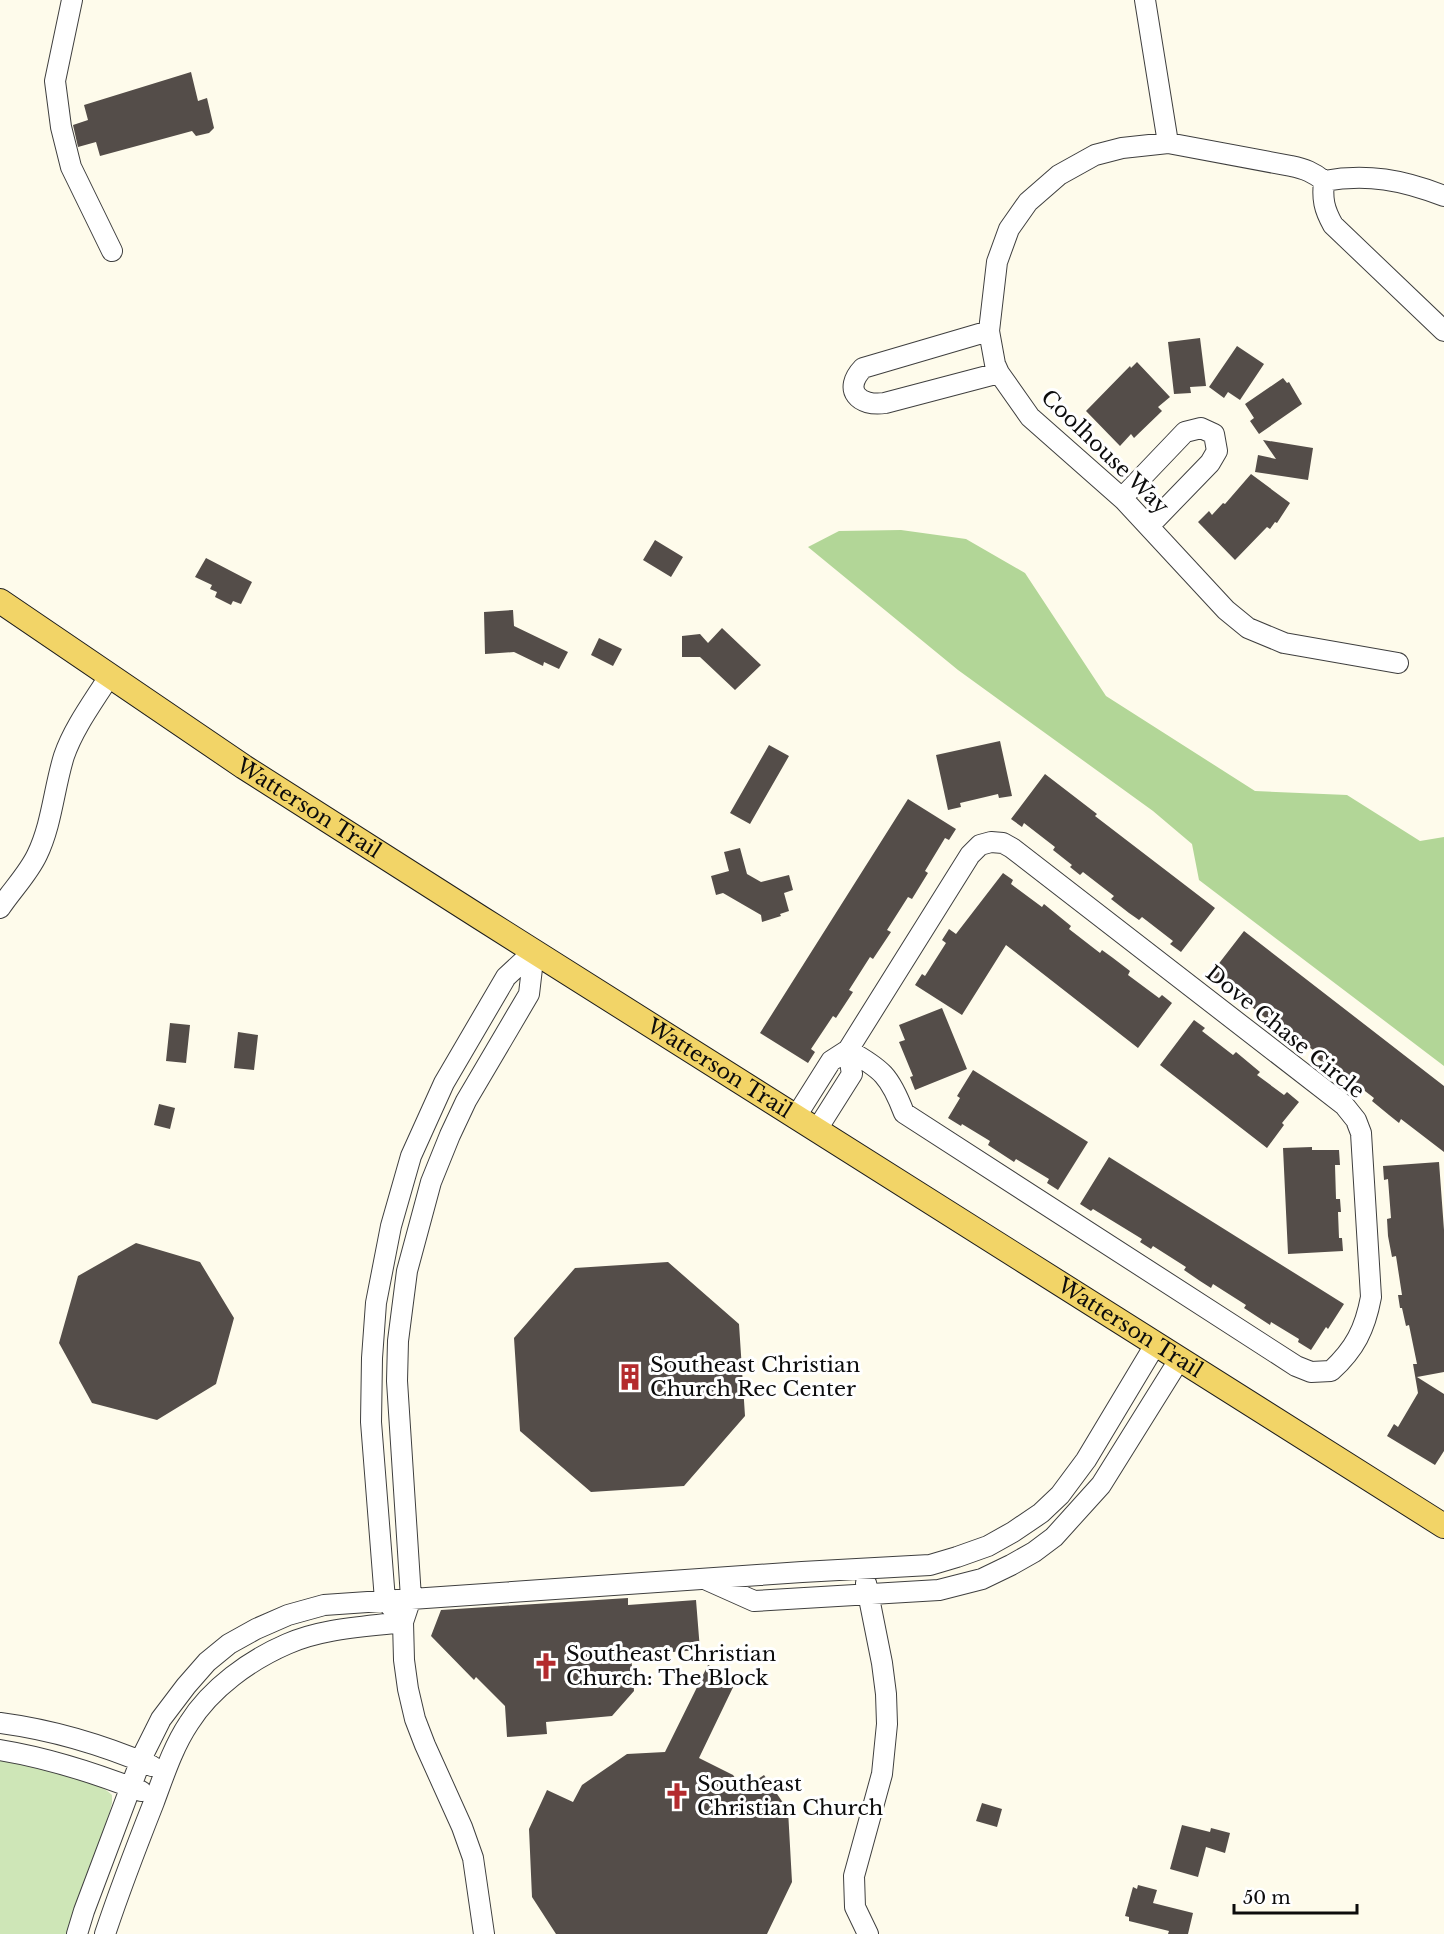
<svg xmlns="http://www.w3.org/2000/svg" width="1444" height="1934" font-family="'Libre Baskerville',serif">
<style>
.green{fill:#cee6b7}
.forest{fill:#b2d697}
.building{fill:#544d49}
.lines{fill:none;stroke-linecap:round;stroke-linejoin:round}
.minor-casing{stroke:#3f3f3f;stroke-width:22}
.major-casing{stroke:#1d1d1d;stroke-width:26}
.minor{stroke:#fff;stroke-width:20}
.major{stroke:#f2d467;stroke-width:24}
.labels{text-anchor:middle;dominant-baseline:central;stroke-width:6;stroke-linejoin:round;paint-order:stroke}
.street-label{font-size:21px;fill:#0c0c0c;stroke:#fff}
.poi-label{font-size:21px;fill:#0c0c0c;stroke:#fff;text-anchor:start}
</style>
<rect width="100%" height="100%" fill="#fefbeb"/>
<!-- green -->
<path class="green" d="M0,1760C29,1766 91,1774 112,1795V1803L109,1814L67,1934H0Z"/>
<!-- forest -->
<path class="forest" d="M901,530L966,539L1025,573L1106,696L1255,791L1347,795L1420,841L1444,837V1066L1199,880L1192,844L1153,811L958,670L808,547L839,531Z"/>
<!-- building -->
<path class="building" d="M191,72L198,101L207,98L214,128L209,133L196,136L192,131L100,156L96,142L78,147L73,125L88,120L84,105Z
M1200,338L1206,386L1190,387L1191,393L1174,394L1168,342Z
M1237,346L1264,364L1240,400L1228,392L1224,398L1209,387Z
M1137,362L1170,397L1158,407L1162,411L1134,438L1131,434L1120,446L1086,411L1130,366L1131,368Z
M1283,378L1287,383L1289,382L1302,404L1259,434L1250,421L1254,418L1245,404Z
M1263,440L1313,448L1308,480L1255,472L1258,455L1276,459Z
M1251,474L1290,503L1277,523L1275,522L1270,529L1267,527L1235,560L1198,522L1209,511L1212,515L1223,503L1225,504Z
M655,540L683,557L671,577L643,560Z
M206,558L252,582L241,604L233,601L231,605L215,597L217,592L210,589L212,585L195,577Z
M513,610L514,626L568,652L559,669L544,662L543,666L514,652L485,654L484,612Z
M722,628L761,665L735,690L700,657H682V636L700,634L708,643Z
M599,638L622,649L613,666L591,655Z
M1000,741L1012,796L999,798L998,794L960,803L961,807L948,810L936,755Z
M769,745L789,756L750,824L730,813Z
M1045,774L1097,814L1095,816L1215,908L1181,952L1170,944L1173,941L1142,917L1139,920L1129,913L1111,899L1114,896L1083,872L1080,875L1070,867L1072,865L1053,850L1055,847L1024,823L1022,827L1011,819Z
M908,799L956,829L949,840L945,838L925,871L928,873L912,899L908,897L887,930L891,932L873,959L870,957L849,990L853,992L836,1018L833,1016L811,1049L815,1052L808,1063L760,1033Z
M740,848L747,874L761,882L789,875L793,890L784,893L789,911L780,914L781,916L762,922L761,915L723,893L716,895L711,876L729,871L724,852Z
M1003,873L1013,880L1011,884L1042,907L1044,904L1071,926L1069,929L1100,953L1102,950L1113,958L1130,971L1128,975L1159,998L1162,995L1172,1003L1138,1048L1006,945L962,1015L915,985L922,974L925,976L946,943L942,940L949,929L956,934Z
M1244,931L1444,1086V1152L1401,1119L1399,1123L1389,1115L1372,1101L1374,1098L1343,1074L1340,1077L1330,1069L1311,1053L1313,1050L1282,1026L1279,1029L1252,1007L1254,1004L1223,980L1220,983L1210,975Z
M942,1008L967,1069L915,1090L910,1077L913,1076L899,1042L905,1040L899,1025Z
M1194,1020L1205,1028L1202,1031L1233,1055L1236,1052L1260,1072L1257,1075L1284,1095L1287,1092L1299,1102L1282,1123L1284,1125L1267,1148L1160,1065Z
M170,1023L190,1025L186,1063L166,1061Z
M238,1032L258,1035L254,1070L234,1068Z
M973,1070L1088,1142L1058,1190L1047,1183L1049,1179L1016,1159L1014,1162L988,1145L990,1141L962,1124L961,1126L948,1118L960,1098L957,1096Z
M159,1104L175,1108L170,1129L154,1125Z
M1312,1147V1150H1339L1340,1165H1335L1336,1199H1340L1341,1212H1338L1339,1238H1342L1343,1251L1288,1254L1283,1148Z
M1109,1157L1344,1304L1328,1329L1326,1327L1311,1350L1298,1342L1299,1339L1271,1322L1270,1325L1244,1308L1246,1305L1213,1284L1211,1288L1200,1281L1184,1270L1186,1267L1153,1246L1151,1249L1140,1242L1142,1239L1093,1209L1091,1211L1080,1204Z
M1439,1162L1444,1230V1372L1417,1377L1444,1394V1451L1435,1465L1387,1436L1394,1424L1398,1427L1418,1393L1413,1364H1417L1409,1325L1406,1326L1402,1308H1400L1398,1295H1402L1396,1256L1392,1257L1388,1236L1387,1219L1391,1218L1388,1179L1384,1180L1383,1166Z
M136,1243L200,1262L234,1318L216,1384L157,1420L92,1403L59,1343L78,1276Z
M668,1262L739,1324L745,1416L684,1486L591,1492L520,1431L514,1338L575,1268Z
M628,1598V1605L696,1600L700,1650L631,1655L634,1691L612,1716L546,1722L547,1734L507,1737L505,1706L476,1677L474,1680L431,1636L441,1610Z
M708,1665L737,1679L699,1758L733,1775L743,1789L764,1775L788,1810L792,1882L767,1934H556L532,1897L529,1829L547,1790L573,1802L582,1785L627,1754L665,1752Z
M982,1803L1002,1809L997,1827L976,1821Z
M1182,1825L1210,1832L1211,1828L1230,1833L1225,1853L1206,1847L1198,1877L1170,1869Z
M1138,1885L1157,1890L1153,1903L1193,1913L1188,1934H1168L1169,1931L1129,1921V1917L1125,1916L1133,1887L1137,1889Z"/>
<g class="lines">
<defs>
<path id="minor" d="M72,0L55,81L61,127L71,167L112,251
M1145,0L1168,143
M1324,181C1367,173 1403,180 1444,196
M989,331L863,368C842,390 859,407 885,403L999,373
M1122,498L1185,432L1201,428L1214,434L1217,451L1210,463L1149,526
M1398,663L1284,643L1248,628L1226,610L1124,500L1030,417L999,373L995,364L989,331L997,262L1009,229L1028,202L1059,175L1095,155L1122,148L1168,143L1291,166C1305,169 1313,172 1324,181C1322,199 1324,209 1333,225L1444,331
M991,842L1003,843L1012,848L1344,1105L1356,1120L1361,1133L1371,1297C1365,1329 1355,1349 1331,1371L1311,1372L1296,1366L904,1113C890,1076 882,1069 848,1050L970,855L980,845Z
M0,908C12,890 28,874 37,855C52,824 54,788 64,756C74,727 94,701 110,675
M795,1118L831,1061L848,1050L852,1074L816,1131
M707,1580L754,1601L939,1590L982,1579L1011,1565L1034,1552L1054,1537L1101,1485L1179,1360
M866,1583L882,1663L886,1694L887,1724L882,1774L854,1876L855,1907L868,1934
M394,1610L385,1600L371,1422L372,1358L376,1303L391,1226L411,1156L444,1083L506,977L534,951
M0,1723C53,1730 103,1745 152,1766
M0,1750C49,1758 95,1773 141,1791
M77,1934L84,1911L142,1757L161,1719L186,1686L207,1662L229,1644L256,1629L288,1615L324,1605L802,1572L930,1565L957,1557L988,1546L1013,1532L1041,1513L1060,1495L1086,1460L1155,1345
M105,1934C120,1889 137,1845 154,1802C164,1775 173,1747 189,1723C211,1688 250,1660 287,1644C323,1628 365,1627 403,1622
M484,1934L473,1858L462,1827L425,1745L415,1719L408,1689L404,1660L403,1622L411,1598L397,1381L398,1341L407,1271L431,1182L450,1135L466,1101L529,994L534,951"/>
<g id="major">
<path id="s1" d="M0,601L244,767L481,918L1444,1526"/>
</g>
</defs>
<!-- minor casing -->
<use href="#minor" class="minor-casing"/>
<!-- major casing -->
<use href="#major" class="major-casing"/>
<!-- minor -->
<use href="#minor" class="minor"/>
<!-- major -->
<use href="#major" class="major"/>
</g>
<!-- icons -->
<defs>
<symbol id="building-bare" viewBox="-9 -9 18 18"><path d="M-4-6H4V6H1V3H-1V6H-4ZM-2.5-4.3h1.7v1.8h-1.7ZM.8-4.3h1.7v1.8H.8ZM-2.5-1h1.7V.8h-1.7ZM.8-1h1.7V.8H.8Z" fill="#b42b2e" stroke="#fff" stroke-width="2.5" paint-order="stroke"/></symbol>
<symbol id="church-bare" viewBox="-9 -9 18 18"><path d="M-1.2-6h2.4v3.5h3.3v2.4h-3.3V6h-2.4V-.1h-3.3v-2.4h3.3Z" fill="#b42b2e" stroke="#fff" stroke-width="2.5" paint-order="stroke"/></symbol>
</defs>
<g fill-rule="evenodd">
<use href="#building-bare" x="611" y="1358" width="38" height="38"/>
<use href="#church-bare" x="527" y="1647" width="38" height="38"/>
<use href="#church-bare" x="658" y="1777" width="38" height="38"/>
</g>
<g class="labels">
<!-- street labels -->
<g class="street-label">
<text transform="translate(1105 452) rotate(44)">Coolhouse Way</text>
<text stroke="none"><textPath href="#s1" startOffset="372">Watterson Trail</textPath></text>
<text transform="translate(1285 1032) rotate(39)">Dove Chase Circle</text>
<text stroke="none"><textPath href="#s1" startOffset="858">Watterson Trail</textPath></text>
<text stroke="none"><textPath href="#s1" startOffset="1344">Watterson Trail</textPath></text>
</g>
<!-- poi labels -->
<g class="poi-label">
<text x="650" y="1365">Southeast Christian<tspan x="650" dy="24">Church Rec Center</tspan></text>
<text x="566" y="1654">Southeast Christian<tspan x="566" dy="24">Church: The Block</tspan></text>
<text x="697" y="1784">Southeast<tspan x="697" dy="24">Christian Church</tspan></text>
</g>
</g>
<!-- scale -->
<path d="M1234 1904v9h123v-9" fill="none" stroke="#0c0c0c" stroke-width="3"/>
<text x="1243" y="1904" font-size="18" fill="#0c0c0c" stroke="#ffffff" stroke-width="4.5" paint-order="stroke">50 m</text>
</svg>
